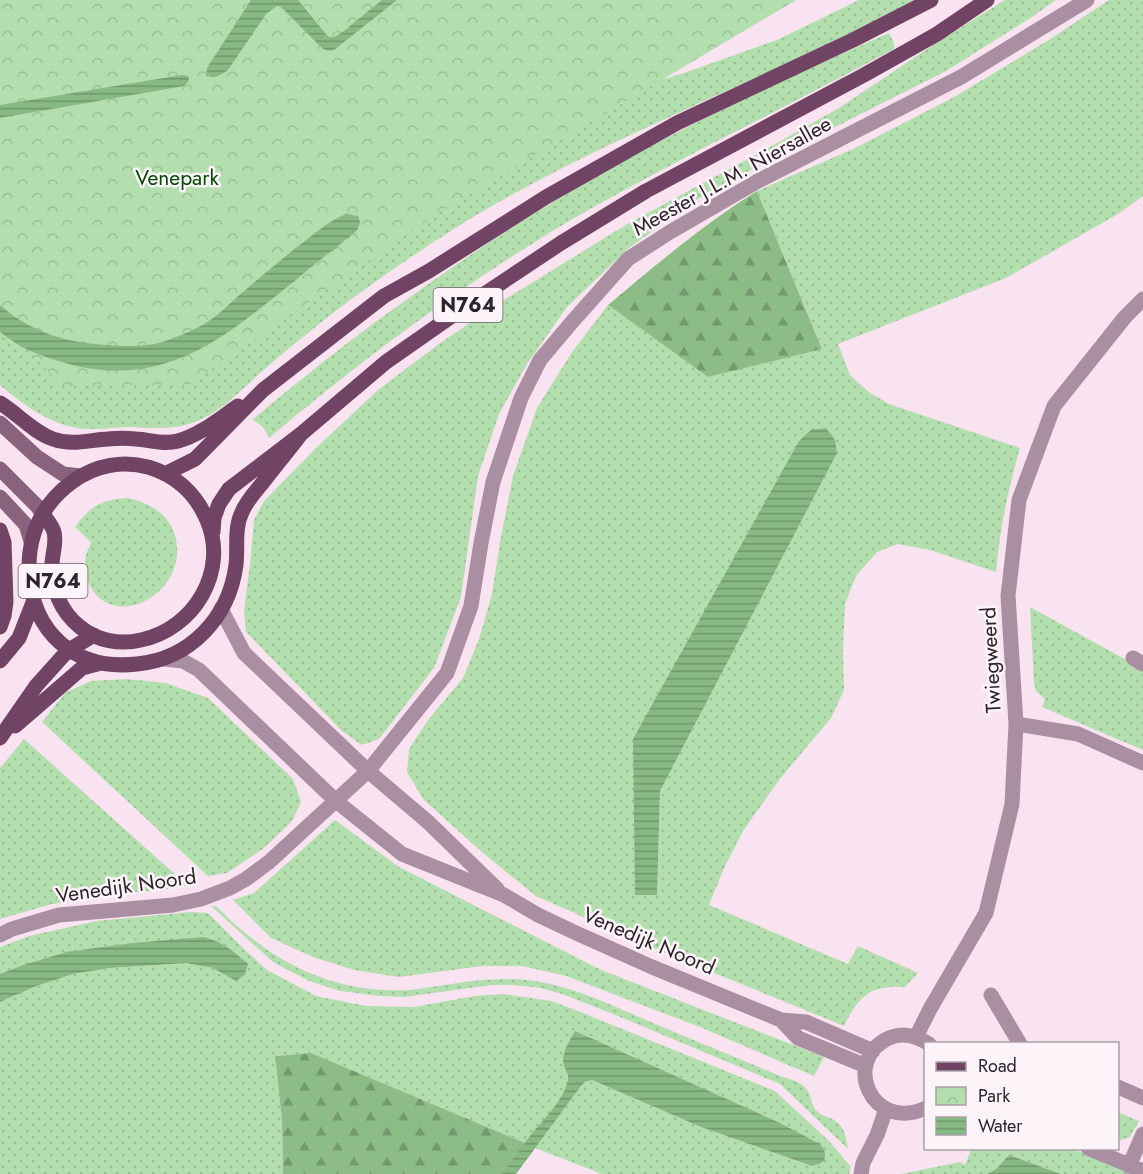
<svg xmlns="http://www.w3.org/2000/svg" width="1143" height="1174" font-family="Jost,sans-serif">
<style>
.grass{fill:url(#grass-dots);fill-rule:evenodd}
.forest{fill:url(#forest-firs)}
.park{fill:url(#park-crowns)}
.water{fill:url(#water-rules)}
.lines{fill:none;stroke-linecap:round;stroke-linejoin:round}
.minor{stroke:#aa8ea1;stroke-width:15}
.secondary{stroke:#89627d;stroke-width:15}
.primary{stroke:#714364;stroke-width:15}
.labels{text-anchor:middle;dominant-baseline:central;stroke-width:5;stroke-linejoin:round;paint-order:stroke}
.shield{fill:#fdf4fa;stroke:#6b6268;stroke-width:1.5}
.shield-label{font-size:20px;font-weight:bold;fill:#2c242a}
.street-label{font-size:21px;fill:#2c242a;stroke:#fdf4fa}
.park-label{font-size:21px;fill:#004b00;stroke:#fdf4fa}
</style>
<defs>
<pattern id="grass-dots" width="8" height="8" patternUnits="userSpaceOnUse" patternTransform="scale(1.5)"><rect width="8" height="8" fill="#b2dfad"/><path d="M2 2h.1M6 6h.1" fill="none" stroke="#99bf95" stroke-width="1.8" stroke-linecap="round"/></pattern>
<pattern id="forest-firs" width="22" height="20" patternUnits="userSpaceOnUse" patternTransform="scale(1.5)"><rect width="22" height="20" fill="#8cbd86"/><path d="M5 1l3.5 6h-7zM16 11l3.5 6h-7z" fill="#73996e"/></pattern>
<pattern id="park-crowns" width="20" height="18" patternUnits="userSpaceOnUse" patternTransform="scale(1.5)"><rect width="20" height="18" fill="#b2dfad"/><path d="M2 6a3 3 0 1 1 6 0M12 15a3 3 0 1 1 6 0" fill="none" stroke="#99bf95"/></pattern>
<pattern id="water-rules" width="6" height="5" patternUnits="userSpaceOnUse" patternTransform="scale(1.5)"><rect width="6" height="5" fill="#87b982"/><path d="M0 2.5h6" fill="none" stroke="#6f966b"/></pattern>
</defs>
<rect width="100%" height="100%" fill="#f9e3f1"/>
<!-- grass -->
<path class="grass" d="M859,0H916C855,31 793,61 731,89C636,132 541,174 454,229C404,261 354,295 308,333C291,346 275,360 259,374C239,392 219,414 192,423C171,430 151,428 130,427C117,427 105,429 93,429C57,430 26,407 0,385V332L13,342L591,101L687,72L777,40Z
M1005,0H1056L1032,17L946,71L764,163L696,200L629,248L567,307L527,364L499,414L478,476L461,597L434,668L379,739L362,745L342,731L246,632L244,610L250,565L254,520L264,501L317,447L378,390L436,346L496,305L629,223L761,152L839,108L936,43Z
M1109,0H1143V196L1118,214L1006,278L838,344L850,375L870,393L889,404L1020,448C1008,490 1000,528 996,572L930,550L898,544L877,552L856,576L845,604L843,650L844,690L831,718L779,780L743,831L724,868L709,905L848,964L858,946L918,973L905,987C870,985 859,996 844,1026L663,952L536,896L483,853L423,799L407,772L409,749L428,720L463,678L479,639L492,594L500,542L513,476L537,408L572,352L608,305L708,377L822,348L757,191L853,149L956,96L1047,41ZM837,453L660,791L657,895L633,739Z
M889,33L894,43V49C834,81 774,112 713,143C660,171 606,199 554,230C453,292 359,362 269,438C266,430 260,423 252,420C299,381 345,343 395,308C463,258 534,212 608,170C698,118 794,75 889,33Z
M127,498C148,502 168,513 175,535C191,592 115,633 90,586C85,577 84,565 86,555C87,551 90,546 91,542L75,527C90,506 101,500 127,498Z
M1030,607L1143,669V750L1042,707L1045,699L1036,691L1034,683Z
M127,679L166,683L208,698L293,779L301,802L292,821L264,848L227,873L208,876L42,722L65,693L91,681Z
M24,739L187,885L176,888L111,895L52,904L0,919V768Z
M335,820L399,867L601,970L824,1057L814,1076L700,1027L566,976L522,966H482L399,977L354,970L313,957L271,938L233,900L254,893Z
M211,906H216C262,953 315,986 383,990C392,990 401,991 410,990C456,984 500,973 546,983C583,991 618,1008 653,1023C693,1040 734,1056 775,1074C785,1078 802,1081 808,1091C812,1098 811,1106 818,1112C821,1115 826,1116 830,1118C844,1124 846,1135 848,1149L780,1084L618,1016L562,994L541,988L514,985H492L404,997L380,996L340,991L309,981L273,962Z
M191,912L208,913L243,948L267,970L316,996L366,1006L414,1007L475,996L503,994L551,1001L573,1009L775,1091L829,1141L851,1167L849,1174H602L535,1148L581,1086L585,1082L592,1080L701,1127L812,1166L819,1164L575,1031C570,1040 563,1050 563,1061C564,1069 570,1074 568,1083C562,1102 537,1127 525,1143L311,1053L275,1056L282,1121L283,1174H0V1002L34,987L73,974L110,968L186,963L213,968L236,980L248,964L66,952L23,965L0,974V947L29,936L97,921Z
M1118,1112L1139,1121L1130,1137L1119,1141H1118Z
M972,1148L1073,1149L1133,1174H1061L1009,1155L996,1169L987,1174H901L960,1162L965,1165Z"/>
<!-- forest -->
<path class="forest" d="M757,191L822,349L708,377L608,305C656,265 704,224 757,191Z
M311,1053L525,1143L502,1174H283L282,1121L275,1056Z"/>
<!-- park -->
<path class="park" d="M0,0H796L435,215L189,385L61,386L0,319Z"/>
<!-- water -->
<path class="water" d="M251,0H298L325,33L329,37H334L340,34L382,0H397L334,50C329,51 326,51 322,48L281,7L277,6L266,14L228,70C221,75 214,80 206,75L207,68Z
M182,75L188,76L189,79L188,82L184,86L0,118V105Z
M346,214L358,216L360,222C360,224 358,228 357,230C354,234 347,238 343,242C328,254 312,266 297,279C225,337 165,391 65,363C40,356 21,349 0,332V305C26,329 61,341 95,344C115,346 135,347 155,344C168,341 198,329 209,321C219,314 228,305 237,297C257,280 276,264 297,247C312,236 328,221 346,214Z
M826,428L835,440L837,453L660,791L657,895H635L633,739L799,441L811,430Z
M204,937C223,942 233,951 248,964L245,974L236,981L213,968L186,963L110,968L73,974L34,987L0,1002V974L23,965L66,952L133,943Z
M575,1031L780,1123L820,1144C825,1150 826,1153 824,1161L819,1164L812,1166L701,1127L592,1080L585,1082L581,1086L516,1174H502C511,1161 520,1149 530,1136C542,1121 558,1106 566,1087C572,1074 564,1071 563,1061C563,1050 570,1040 575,1031Z
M1009,1155L1061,1174H987L996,1169Z"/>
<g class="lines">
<!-- minor -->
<path class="minor" d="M221,609L244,653L368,771L428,822L497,889
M1133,658L1143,664
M163,659L183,661L199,670L336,801L402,854L504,895L538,915L576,933L652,967L781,1020L806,1022L873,1051
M1016,724L1078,734L1143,763
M0,935L12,929L59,915L173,905L201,899L230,888L246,879L269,862L368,771L447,673L471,606L481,543L493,482L521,398L540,360L572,322L628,259L670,232L758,181L961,77L1087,0
M991,995L1020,1044
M781,1020L798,1038L866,1066
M916,1037L930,1009L986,913L1012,804L1016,724L1008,596L1019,500L1054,406L1125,317L1143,299
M1118,1087L1143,1098
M926,1108C871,1133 841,1060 889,1038C903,1032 917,1036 929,1044
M1088,1148L1143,1171
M1129,1166L1143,1134
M861,1174L863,1163L877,1135L886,1109"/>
<!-- secondary -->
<path class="secondary" d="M0,423L37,457L63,474L81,476
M0,469L37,506L43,514
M0,497L26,525L31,541"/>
<!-- primary -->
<path class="primary" d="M0,403C18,414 33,432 53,439C72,446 89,440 108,439C117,438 127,438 136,439C150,440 164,445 178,441C200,435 219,419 238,406
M165,474L195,459L263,390L384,296L429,271L546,197L677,123L853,40L931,0
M43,514C47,520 52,525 54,532C57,543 52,554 52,565C51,588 61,612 80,627C97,641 120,645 141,640C194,629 229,571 207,520C184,465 120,447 72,482C42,504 28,535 29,571C32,633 75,671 137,664C190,659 229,618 236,565C238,548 234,528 242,512C247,500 256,491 264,481C276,465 289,450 301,434
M0,530L4,542L6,602L4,616L0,627
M213,532L214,518L219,504L229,489L301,434L386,362L456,313L561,243L646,191L864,75L937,34L987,0
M0,661L19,638L34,600
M15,726L82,668L101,663
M0,738L36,686L62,657L69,650L94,635"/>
</g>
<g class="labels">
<!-- shield labels -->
<g class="shield">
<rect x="433.5" y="288" width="69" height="34" rx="4.5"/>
<rect x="18.5" y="564" width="69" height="34" rx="4.5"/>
</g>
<g class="shield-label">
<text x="468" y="305">N764</text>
<text x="53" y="581">N764</text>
</g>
<!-- street labels -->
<g class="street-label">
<text transform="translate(732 176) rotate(-29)">Meester J.L.M. Niersallee</text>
<text transform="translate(991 660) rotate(-93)">Twiegweerd</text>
<text transform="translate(126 886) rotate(-8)">Venedijk Noord</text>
<text transform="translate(649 941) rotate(23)">Venedijk Noord</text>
</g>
<!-- park labels -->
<g class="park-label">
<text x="177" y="178">Venepark</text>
</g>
</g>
<!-- legend -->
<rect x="924" y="1042" width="195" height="108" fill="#fdf4fa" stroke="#a9a1a7" stroke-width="1.5"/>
<rect x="936" y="1062" width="30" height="9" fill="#714364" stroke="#a9a1a7" stroke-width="1.5"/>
<text x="978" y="1072" font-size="18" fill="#2c242a">Road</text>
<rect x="936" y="1087" width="30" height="18" fill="url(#park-crowns)" stroke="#a9a1a7" stroke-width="1.5"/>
<text x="978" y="1102" font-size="18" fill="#2c242a">Park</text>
<rect x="936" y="1117" width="30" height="18" fill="url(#water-rules)" stroke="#a9a1a7" stroke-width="1.5"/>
<text x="978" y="1132" font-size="18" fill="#2c242a">Water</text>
</svg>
